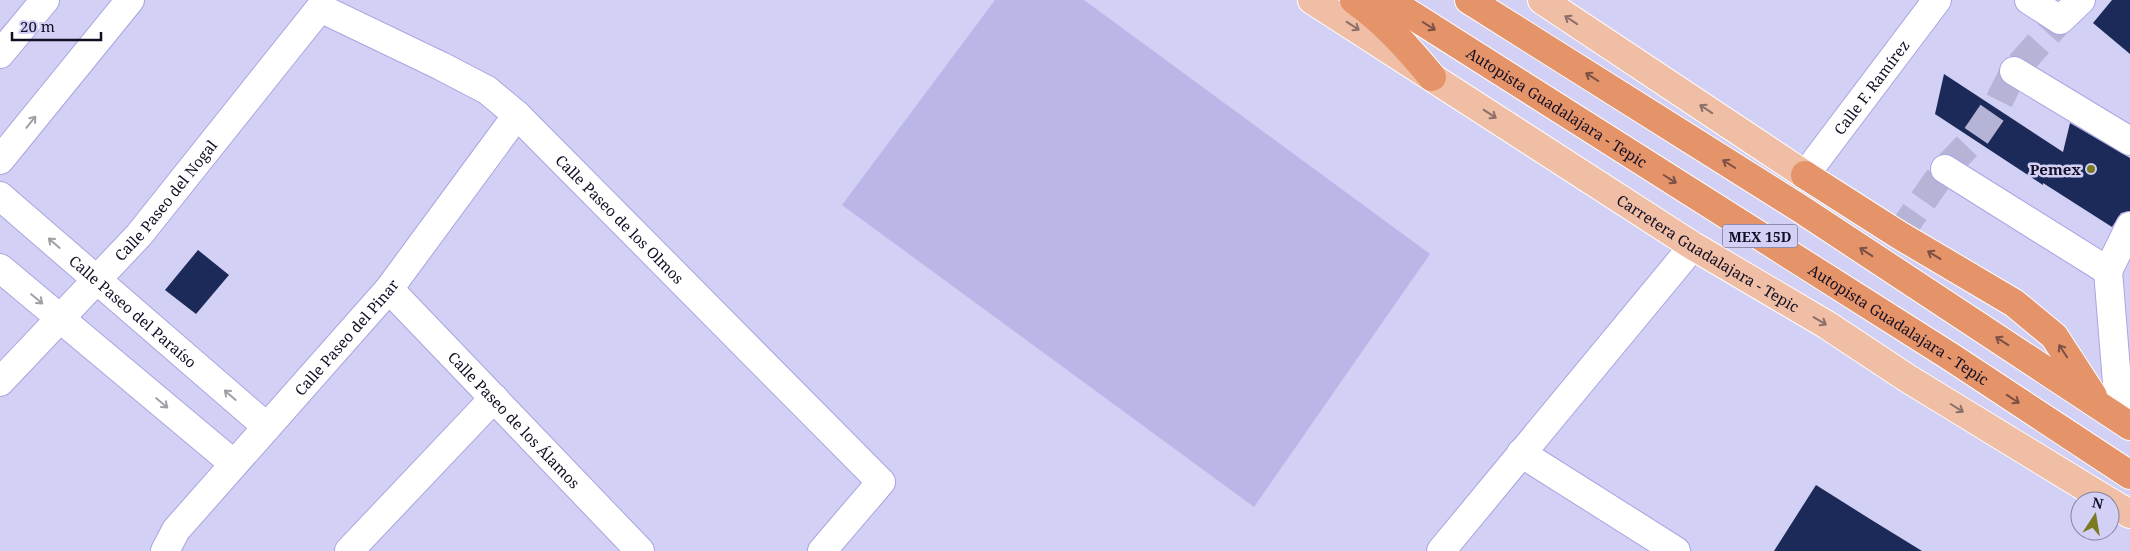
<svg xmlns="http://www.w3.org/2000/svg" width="2130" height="551" font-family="'Noto Serif',serif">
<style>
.grass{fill:#bab7e8}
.building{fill:#1c2a59}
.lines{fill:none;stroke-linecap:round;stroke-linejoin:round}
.minor-tunnel{stroke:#b5b3d6;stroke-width:28;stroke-dasharray:28 14;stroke-linecap:butt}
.minor-casing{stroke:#aaa4e0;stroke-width:30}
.major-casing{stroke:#fff;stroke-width:30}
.highway-casing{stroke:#fff;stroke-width:30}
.minor{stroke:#fff;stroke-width:28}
.major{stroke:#efbea4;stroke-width:28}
.highway{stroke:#e59368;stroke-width:28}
.oneway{stroke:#8c6f6a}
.oneway2{stroke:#7c5046}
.oneway3{stroke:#a09fa7}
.poi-dot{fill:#7b7a21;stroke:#d2d0f5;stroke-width:2}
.labels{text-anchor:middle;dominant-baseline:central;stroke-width:5;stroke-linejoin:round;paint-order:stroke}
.shield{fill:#d2d0f5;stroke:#4c4863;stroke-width:1}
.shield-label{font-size:14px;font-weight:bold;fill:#120e24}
.street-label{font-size:15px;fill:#120e24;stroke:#d2d0f5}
.poi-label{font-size:15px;font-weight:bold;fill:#120e24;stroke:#d2d0f5;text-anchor:end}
</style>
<rect width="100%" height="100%" fill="#d2d0f5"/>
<!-- grass -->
<path class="grass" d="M995,0H1084L1430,254L1254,507L842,205Z"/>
<!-- building -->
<path class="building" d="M2112,0H2130V54L2093,23Z
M1944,74L2063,152L2070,123L2130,158V211L2121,213L2112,227L2043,183V185L1935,114Z
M198,250L229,275L196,314L165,290Z
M1816,485L1870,519L1922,551H1774Z"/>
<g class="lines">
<!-- minor-tunnel -->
<path class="minor-tunnel" d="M1899,235L1945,169L1974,139L1996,107L2014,71L2060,20"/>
<defs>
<g id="minor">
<path d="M2029,0L2060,20L2081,0"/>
<path d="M0,54L45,0"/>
<path d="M2014,71L2130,141"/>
<path d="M0,160L130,0"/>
<path d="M1945,169L2108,271"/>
<path id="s1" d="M1805,175L1937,0"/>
<path id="s2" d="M0,196L267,427"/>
<path d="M0,268L234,464"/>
<path id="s3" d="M389,289L640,551"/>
<path id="s4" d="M0,382L139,235L320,8L441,66L487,90L517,115L881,482L822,551"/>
<path d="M2120,419L2108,271L2130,226"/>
<path d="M1521,453L1676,551"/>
<path id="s5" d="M165,551L176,530L389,289L517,115"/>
<path d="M349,551L494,398"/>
<path d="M1441,551L1693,246"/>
</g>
<g id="major">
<path id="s6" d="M1312,0L1693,246L1827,325L1907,378L2108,501"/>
<path d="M1542,0L1805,175"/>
<path d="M2110,502L2130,514"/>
</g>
<g id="highway">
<path d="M1354,0C1385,22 1408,48 1432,77"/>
<path id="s7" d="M1388,0L1951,357L2130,475"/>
<path d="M1469,0L1801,209L2130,426"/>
<path d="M1805,175L1899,235L2014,303L2054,336L2093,396"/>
</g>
</defs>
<!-- minor casing -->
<use href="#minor" class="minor-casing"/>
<!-- major casing -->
<use href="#major" class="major-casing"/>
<!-- highway casing -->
<use href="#highway" class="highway-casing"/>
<!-- minor -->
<use href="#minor" class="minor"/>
<!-- major -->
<use href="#major" class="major"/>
<!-- highway -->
<use href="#highway" class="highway"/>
</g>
<!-- one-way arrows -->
<defs><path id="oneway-shaft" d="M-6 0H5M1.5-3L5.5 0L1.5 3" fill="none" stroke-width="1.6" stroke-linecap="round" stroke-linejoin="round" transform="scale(1.25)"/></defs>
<g class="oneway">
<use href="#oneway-shaft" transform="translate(1571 20) rotate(-146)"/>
<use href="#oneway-shaft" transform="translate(1353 26) rotate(33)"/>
<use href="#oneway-shaft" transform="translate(1706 109) rotate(-146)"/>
<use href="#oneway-shaft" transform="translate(1490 114) rotate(33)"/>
<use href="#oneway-shaft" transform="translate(1820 321) rotate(31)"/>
<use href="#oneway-shaft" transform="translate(1957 408) rotate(32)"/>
</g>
<g class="oneway2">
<use href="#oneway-shaft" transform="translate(1429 26) rotate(32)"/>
<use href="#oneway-shaft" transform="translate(1592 77) rotate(-148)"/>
<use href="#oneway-shaft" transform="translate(1729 164) rotate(-148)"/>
<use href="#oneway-shaft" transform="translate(1670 179) rotate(32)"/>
<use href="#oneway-shaft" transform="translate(1866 252) rotate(-147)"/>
<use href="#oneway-shaft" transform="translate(1934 255) rotate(-149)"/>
<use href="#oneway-shaft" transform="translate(2002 341) rotate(-147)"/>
<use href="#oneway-shaft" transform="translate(2063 351) rotate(-123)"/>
<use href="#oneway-shaft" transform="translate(2013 399) rotate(34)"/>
</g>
<g class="oneway3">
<use href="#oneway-shaft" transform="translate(31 122) rotate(-51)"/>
<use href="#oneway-shaft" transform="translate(54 243) rotate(-139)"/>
<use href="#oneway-shaft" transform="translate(37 299) rotate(40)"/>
<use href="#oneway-shaft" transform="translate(230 395) rotate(-139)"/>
<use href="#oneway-shaft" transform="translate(162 403) rotate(40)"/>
</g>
<!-- markers -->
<circle class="poi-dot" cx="2091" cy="169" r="5"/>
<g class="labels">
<!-- shield labels -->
<rect class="shield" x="1722.5" y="224.5" width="75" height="23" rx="4"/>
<g class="shield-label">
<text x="1760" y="236">MEX 15D</text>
</g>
<!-- street labels -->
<g class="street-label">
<text stroke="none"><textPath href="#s1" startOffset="110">Calle F. Ramírez</textPath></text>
<text stroke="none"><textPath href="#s7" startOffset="200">Autopista Guadalajara - Tepic</textPath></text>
<text stroke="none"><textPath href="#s4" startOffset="246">Calle Paseo del Nogal</textPath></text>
<text stroke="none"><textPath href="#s4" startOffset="864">Calle Paseo de los Olmos</textPath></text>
<text stroke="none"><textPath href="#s6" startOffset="470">Carretera Guadalajara - Tepic</textPath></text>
<text stroke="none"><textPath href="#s2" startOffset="176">Calle Paseo del Paraíso</textPath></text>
<text stroke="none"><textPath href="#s7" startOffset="605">Autopista Guadalajara - Tepic</textPath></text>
<text stroke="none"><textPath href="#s5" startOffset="281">Calle Paseo del Pinar</textPath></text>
<text stroke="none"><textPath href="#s3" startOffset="181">Calle Paseo de los Álamos</textPath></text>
</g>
<!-- poi labels -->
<g class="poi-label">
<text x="2081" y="169">Pemex</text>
</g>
</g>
<!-- north arrow -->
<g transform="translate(2095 516) rotate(12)"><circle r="24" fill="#d2d0f5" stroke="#8582a1"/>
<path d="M0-4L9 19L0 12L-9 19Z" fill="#7b7a21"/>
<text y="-8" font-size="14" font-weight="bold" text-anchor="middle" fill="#120e24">N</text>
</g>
<!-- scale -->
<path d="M12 32v8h89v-8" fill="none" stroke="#120e24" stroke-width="2.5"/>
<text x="20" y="32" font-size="15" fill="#120e24" stroke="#d2d0f5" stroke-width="4" paint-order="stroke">20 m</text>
</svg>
